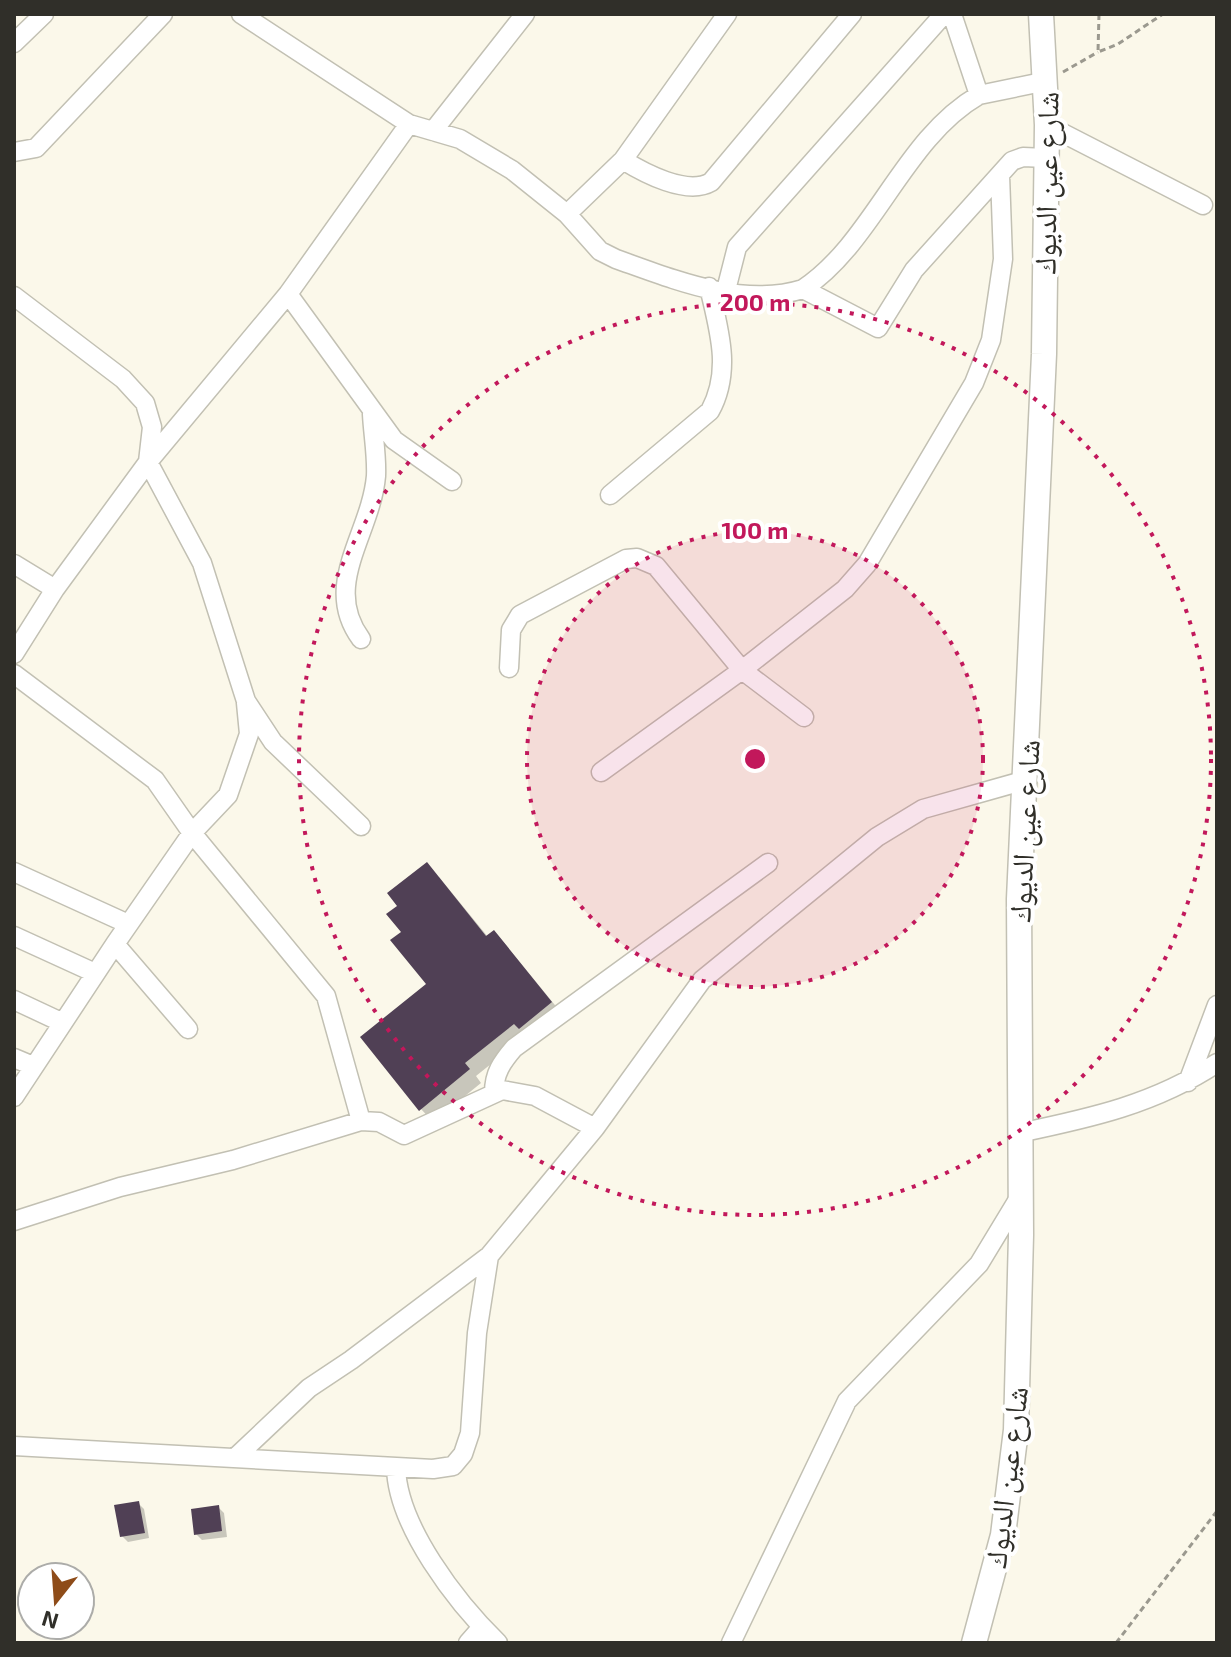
<svg xmlns="http://www.w3.org/2000/svg" width="1231" height="1657" font-family="'Exo 2','Noto Naskh Arabic',sans-serif">
<style>
.shadow{fill:#0003}
.building{fill:#504055}
.lines{fill:none;stroke-linecap:round;stroke-linejoin:round}
.minor-casing{stroke:#c2c0b3;stroke-width:21}
.secondary-casing{stroke:#c2c0b3;stroke-width:27}
.path{stroke:#9b998f;stroke-width:3;stroke-dasharray:6 4;stroke-linecap:butt}
.minor{stroke:#fff;stroke-width:18}
.secondary{stroke:#fff;stroke-width:24}
.ring{fill:none;stroke:#c2185b;stroke-width:4;stroke-dasharray:4 8}
.labels{text-anchor:middle;dominant-baseline:central;stroke-width:8;stroke-linejoin:round;paint-order:stroke}
.street-label{font-size:30px;fill:#302f29;stroke:#fff}
.centre{fill:#c2185b;stroke:#fff;stroke-width:4}
.ring-label{font-size:24px;text-anchor:middle;font-weight:bold;fill:#c2185b;stroke:#fff;stroke-width:8;stroke-linejoin:round;paint-order:stroke}
</style>
<rect width="100%" height="100%" fill="#fbf8ea"/>
<!-- shadow -->
<path class="shadow" d="M439,877L488,937L494,932L506,945L563,1015L527,1035L476,1076L481,1083L433,1122L421,1109L429,984L403,932Z
M138,1503L144,1509L149,1538L128,1542L122,1536Z
M218,1507L224,1513L227,1537L202,1540L196,1534Z"/>
<!-- building -->
<path class="building" d="M427,862L486,936L494,930L552,1002L519,1029L514,1024L465,1063L470,1069L419,1111L360,1037L426,984L390,940L401,932L386,914L397,906L387,893Z
M139,1501L145,1533L120,1537L114,1505Z
M219,1505L222,1531L194,1535L191,1509Z"/>
<g class="lines">
<defs>
<path id="minor" d="M241,14L409,124L460,139L512,170L567,214L600,251L616,259C675,280 742,308 803,289L878,328L914,270L1012,161L1023,157L1046,158
M952,14L979,95L1047,81
M14,43L44,14
M1047,125L1203,205
M433,131L525,14
M14,152L36,148L163,14
M623,160C644,173 687,196 711,182L852,14
M567,214L623,160L727,14
M803,289C874,242 903,139 979,95
M288,294L394,440L452,481
M725,294L737,247L944,14
M14,296L123,379L145,403L152,427L148,462L55,589L14,654
M610,495L710,411C732,371 719,330 709,287
M14,564L55,589
M361,639C321,585 371,534 376,476C377,456 373,434 372,414
M509,668L511,630L520,615L626,559L637,558L656,566L742,670L804,717
M14,674L155,780L192,833L326,996L361,1121
M601,772L742,670L845,589L867,564L974,383L991,340L1003,259L1000,175
M361,826L273,742L246,701L202,563L148,462L288,294L409,124
M14,872L126,923
M14,936L95,973
M14,1000L61,1022
M188,1029L115,944L192,833L228,795L249,734L246,703
M14,1058L33,1066
M1188,1082L1217,1005
M494,1093C494,1073 502,1062 514,1048L768,863
M14,1097L115,944
M1019,1133C1091,1118 1155,1104 1217,1063
M14,1221L120,1187L233,1160L361,1121L379,1122L404,1135L502,1090L535,1096L595,1128L702,980L877,837L923,809L1026,780
M14,1446L433,1469L453,1466L463,1454L470,1433L477,1333L489,1256L595,1128
M236,1457L309,1388L351,1360L489,1256
M396,1467C397,1526 457,1603 498,1643
M468,1643L482,1627
M731,1643L847,1401L979,1264L1019,1198"/>
<path id="secondary" d="M974,1643L1003,1535L1016,1430L1021,1235L1019,899L1044,354L1047,125L1041,14"/>
</defs>
<!-- minor casing -->
<use href="#minor" class="minor-casing"/>
<!-- secondary casing -->
<use href="#secondary" class="secondary-casing"/>
<!-- path -->
<path class="path" d="M1099,14L1098,52L1118,44L1163,14
M1063,72L1098,52
M1116,1643L1217,1511"/>
<!-- minor -->
<use href="#minor" class="minor"/>
<!-- secondary -->
<use href="#secondary" class="secondary"/>
</g>
<!-- distance rings -->
<circle cx="755" cy="759" r="228" fill="#c2185b" fill-opacity=".12"/>
<g class="ring">
<circle cx="755" cy="759" r="228"/>
<circle cx="755" cy="759" r="456"/>
</g>
<g class="labels">
<!-- street labels -->
<g class="street-label">
<text transform="translate(1045 183) rotate(-89)">شارع عين الديوك</text>
<text transform="translate(1023 831) rotate(-87)">شارع عين الديوك</text>
<text transform="translate(1005 1477) rotate(-83)">شارع عين الديوك</text>
</g>
</g>
<circle cx="755" cy="759" r="12" class="centre"/>
<g class="ring-label">
<text x="755" y="311">200 m</text>
<text x="755" y="539">100 m</text>
</g>
<!-- border -->
<rect width="1231" height="1657" fill="none" stroke="#302f29" stroke-width="32"/>
<!-- north arrow -->
<g transform="translate(56 1601) rotate(197)"><circle r="38" fill="#ffffff" stroke="#acaca9" stroke-width="2"/>
<path d="M0-6L14 30L0 20L-14 30Z" fill="#8e4c19"/>
<text y="-12" font-size="22" font-weight="bold" text-anchor="middle" fill="#302f29">N</text>
</g>
</svg>
